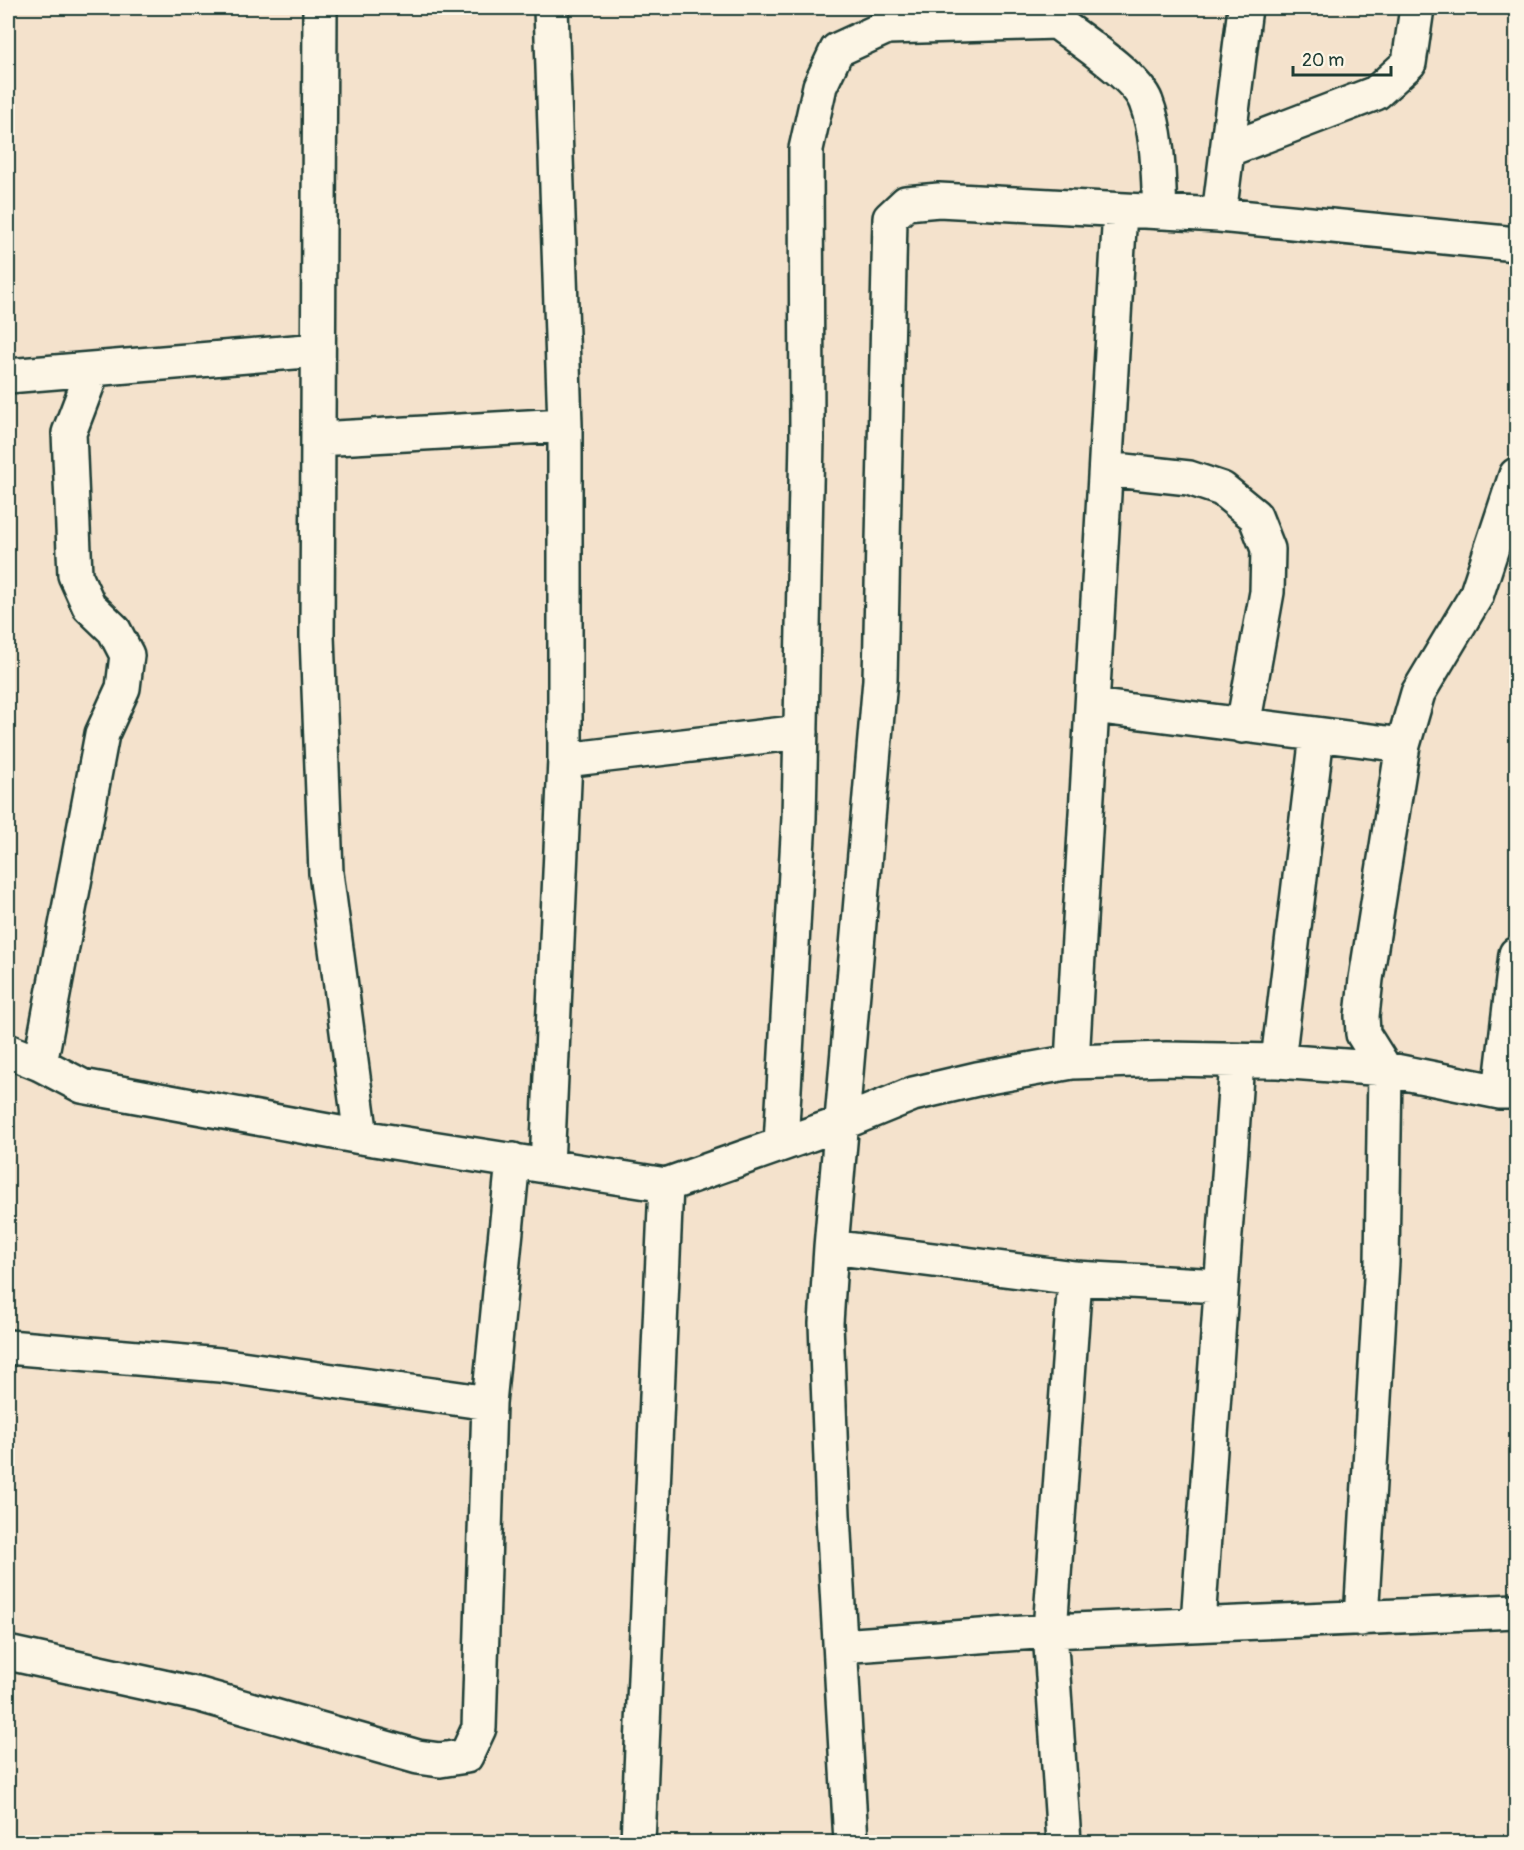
<svg xmlns="http://www.w3.org/2000/svg" width="1524" height="1850" font-family="Pangolin,sans-serif">
<style>
.lines{fill:none;stroke-linecap:round;stroke-linejoin:round}
.street-casing{stroke:#1f3d34;stroke-width:38}
.street{stroke:#fcf5e5;stroke-width:33}
</style>
<rect width="100%" height="100%" fill="#f4e2cc"/>
<filter id="ink" filterUnits="userSpaceOnUse"><feTurbulence type="fractalNoise" baseFrequency=".0167" numOctaves="2"/><feDisplacementMap in="SourceGraphic" scale="12" xChannelSelector="R" yChannelSelector="G"/><feConvolveMatrix kernelMatrix="1 2 1 2 8 2 1 2 1" color-interpolation-filters="sRGB"/></filter>
<g filter="url(#ink)">
<g class="lines">
<defs>
<path id="street" d="M320,8L317,636L326,873L361,1137
M1039,9C1065,30 1136,74 1146,102C1159,136 1158,176 1160,212
M1227,150L1376,93L1409,63L1417,8
M1219,215L1245,8
M8,376L318,350
M318,439L565,425
M1106,469L1189,478L1222,489L1255,516L1268,549L1267,592L1243,726
M1093,706L1403,745
M565,760L801,732
M8,1051L40,1064L82,1086L361,1137L666,1185L842,1123L913,1094L977,1079L1072,1062L1166,1059L1278,1061L1385,1069L1500,1092H1516
M1278,1061L1317,735
M1072,1062L1120,210
M40,1064L102,734L123,688L127,655L114,630L89,606L75,575L69,433L93,370
M1500,1092L1516,954
M781,1144L799,818L807,438L806,149L820,86L837,50L887,27L1056,22
M547,1166L565,760V425L551,8
M831,1247L1075,1278L1220,1286
M8,1347L220,1365L489,1403
M1361,1619L1382,1262L1385,1069L1363,1034L1362,1016L1366,979L1403,745L1418,693L1476,596L1516,475
M1198,1623L1237,1061
M840,1646L1050,1631L1516,1611
M8,1653L200,1695L418,1757L440,1760L466,1756L479,1728L489,1403L513,1160
M638,1842L666,1185
M851,1842L833,1515L826,1323L831,1247L880,680L890,218L906,203L939,200L1219,215L1516,244
M1064,1842L1050,1631L1075,1278"/>
</defs>
<!-- street casing -->
<use href="#street" class="street-casing"/>
<!-- street -->
<use href="#street" class="street"/>
</g>
</g>
<!-- margin -->
<rect width="1524" height="1850" fill="none" stroke="#fcf5e5" stroke-width="30"/>
<rect x="15" y="15" width="1494" height="1820" fill="none" stroke="#1f3d34" stroke-width="2" filter="url(#ink)"/>
<!-- scale -->
<path d="M1293 66v9h98v-9" fill="none" stroke="#1f3d34" stroke-width="3"/>
<text x="1302" y="66" font-size="18" fill="#1f3d34" stroke="#fcf5e5" stroke-width="4.5" paint-order="stroke">20 m</text>
</svg>
